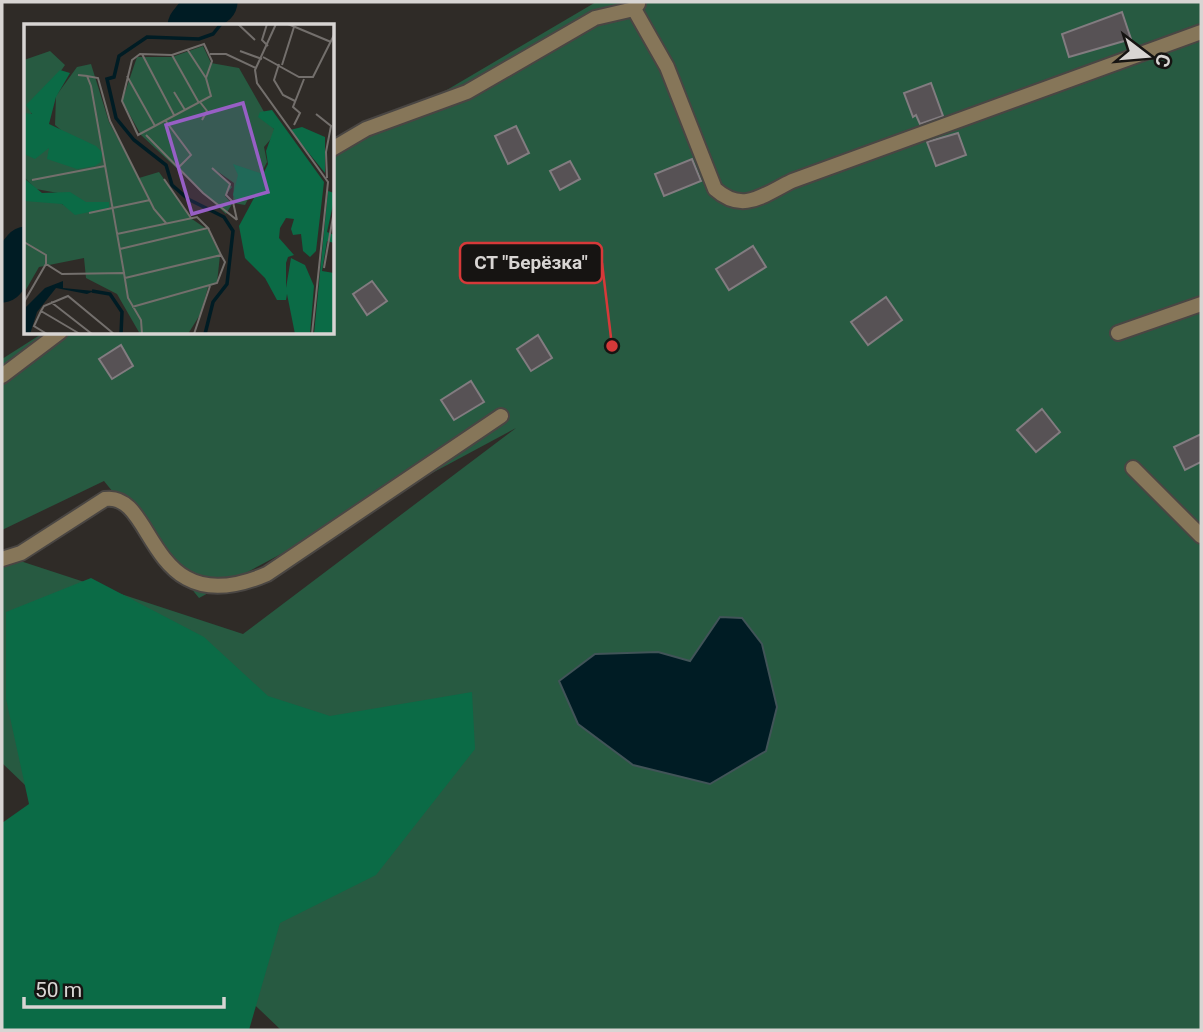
<svg xmlns="http://www.w3.org/2000/svg" width="1203" height="1032" font-family="Roboto,sans-serif">
<style>
.green{fill:#275a41;fill-rule:evenodd}
.forest{fill:#0b6b46}
.water{fill:#001c24;stroke:#415458;stroke-width:2}
.lines{fill:none;stroke-linecap:round;stroke-linejoin:round}
.river{stroke:#001c24;stroke-width:47}
.building{fill:#575255;stroke:#827c80;stroke-width:2}
.lane-casing{stroke:#4a4643;stroke-width:18}
.lane{stroke:#867659;stroke-width:14}
.inset-river{fill:none;stroke:#001c24;stroke-width:3.5}
.inset-road{fill:none;stroke:#736f6c;stroke-width:2}
.view{fill:#975fc5;fill-opacity:0.15;stroke:#975fc5;stroke-width:3.5}
.inset-edge{fill:none;stroke:#d8d5d3;stroke-width:3.5}
.leader{fill:none;stroke:#d63939;stroke-width:2.5}
.callout-dot{fill:#d63939;stroke:#161412;stroke-width:2.5}
.callout{fill:#161412;stroke:#d63939;stroke-width:2.5}
.callout-label{font-size:19px;text-anchor:middle;font-weight:bold;fill:#d8d5d3}
</style>
<rect width="100%" height="100%" fill="#2f2b27"/>
<!-- green -->
<path class="green" d="M596,2H1201V1030H281L2,763V555L243,634L516,428L199,598L104,481L2,530V359L43,333L332,332L333,157ZM658,652L690,661L710,783L633,765L578,724Z"/>
<!-- forest -->
<path class="forest" d="M91,578L204,637L268,696L330,716L472,692L475,749L376,875L280,923L249,1030H2V823L29,804L6,699V612Z"/>
<!-- water -->
<path class="water" d="M720,617L742,618L762,644L777,707L766,751L710,784L633,765L578,724L559,681L595,654L658,652L690,661Z"/>
<g class="lines">
<!-- river -->
<path class="river" d="M191,26L205,8L214,2
M2,279L26,250"/>
</g>
<!-- building -->
<path class="building" d="M1122,12L1131,39L1069,57L1062,34Z
M931,83L943,116L920,124L916,115L913,117L904,93Z
M516,126L529,153L508,164L495,136Z
M958,133L966,155L936,166L927,142Z
M692,159L701,181L664,196L655,174Z
M570,161L580,179L560,190L550,171Z
M753,246L766,267L729,290L716,269Z
M372,281L387,301L367,315L353,294Z
M886,297L902,320L868,345L851,322Z
M538,335L552,358L531,371L517,349Z
M121,345L133,366L112,379L99,359Z
M471,381L484,402L454,420L441,400Z
M1042,409L1060,432L1036,452L1017,430Z
M1201,434V462L1185,470L1174,447Z"/>
<g class="lines">
<defs>
<path id="lane" d="M634,9L667,67L715,189C743,214 763,195 792,181L1201,32
M332,149L366,129L467,92L595,18L634,9L638,4
M1118,333L1201,304
M2,376L60,332
M1133,468L1201,536
M2,559L21,553L105,499C157,491 146,626 267,574L501,416"/>
</defs>
<!-- lane casing -->
<use href="#lane" class="lane-casing"/>
<!-- lane -->
<use href="#lane" class="lane"/>
</g>
<!-- overview -->
<g transform="translate(24 24)">
<rect width="310" height="310" fill="#2f2b27"/>
<path d="M179,22L187,39L215,44L252,109L240,123L243,138L221,181L209,179L210,159L193,147L208,163L201,172L208,180L202,190L117,111L98,77L113,33H148ZM26,27L41,41L0,100V36ZM67,40L85,98L115,154L135,148L168,195L184,206L196,231L193,259L184,263L177,289L164,310H116L93,270L62,254L60,234L15,243L0,269V175L34,178L53,188L45,171L12,165L0,153V124L54,120L31,101L32,72L53,43Z" fill="#275a41"/>
<path d="M36,46L46,49L32,73L25,100L72,122L78,128L77,138L71,142L53,145L23,135L25,124L11,135L0,130V89L8,90L2,81ZM248,86L300,158L292,227L286,233L279,227L277,210L269,211L267,205L270,195L262,194L256,204L255,214L270,231L264,233L262,239V264L267,234L281,241L290,262L286,310H271L263,270L262,276H253L241,254L221,234L215,202L230,174L213,177L209,171L214,151L209,140L239,150L244,140L242,127L250,105L234,93L236,88ZM278,103L301,113V149L266,106ZM0,154L18,169L46,168L62,178H85V184L51,191L38,180L0,177ZM304,167L310,169V176L303,208L310,211V219L303,217L298,247L310,249V310H290Z" fill="#0b6b46"/>
<path d="M39,257V264L70,267L63,270L32,264L13,288L6,310H0L2,283L21,264Z" fill="#001c24"/>
<path class="inset-river" d="M68,267L86,270L98,288L97,310M181,310L189,278L203,260L209,207L200,193L164,175L148,161L142,141L110,116L92,94L83,55L90,53L95,32L123,13L175,15L189,10L197,0"/>
<path class="inset-road" d="M214,0L231,16M243,0L238,16L244,22M252,0L231,46L233,59L304,158L288,310M264,0L307,18M180,20L188,37L182,54L187,72L114,111L98,77L108,36L116,30L148,31ZM163,25L182,54M216,27L238,35M118,30L150,91M186,30H202L232,44M148,31L175,79M239,33L275,53H289L310,11M255,40L250,56L259,71L271,77M258,41L270,3M54,51L63,52L67,62L100,249M63,52L74,54L86,97L130,185L142,199M103,52L131,102M150,68L161,86M176,78L183,87L178,96M292,90L307,102L302,128L303,154M141,96L167,131L155,143M270,101L276,89L269,83L280,55M122,111L179,169L213,196M188,144L206,160L202,171L209,178L213,196M140,155L167,194M8,156L81,142M65,189L126,176M93,210L173,193L184,204L96,225M0,218L22,231V240M300,244L310,187M101,254L197,231L184,204M0,278L22,240L38,250L100,249L104,274L117,296L118,310M27,278L68,310M108,283L193,259L201,238L197,231M17,287L10,302L23,310M56,310L17,287L20,282L44,272L90,310M170,310L186,262"/>
<path class="view" d="M219,79L244,168L168,190L142,101Z"/>
<rect width="310" height="310" class="inset-edge"/>
</g>
<!-- callouts -->
<path class="leader" d="M612 346L602 263"/>
<circle class="callout-dot" cx="612" cy="346" r="7"/>
<rect class="callout" x="460" y="243" width="142" height="40" rx="7"/>
<g class="callout-label">
<text x="531" y="269">СТ "Берёзка"</text>
</g>
<!-- border -->
<rect width="1203" height="1032" fill="none" stroke="#d8d5d3" stroke-width="7"/>
<!-- north arrow -->
<g transform="translate(1147 56) rotate(106)" stroke="#161412" stroke-width="5" paint-order="stroke">
<path d="M0-5L12 26L0 18L-12 26Z" fill="#d8d5d3"/>
<text y="-10" font-size="19" font-weight="bold" text-anchor="middle" fill="#d8d5d3">С</text>
</g>
<!-- scale -->
<path d="M24 997v10h200v-10" fill="none" stroke="#d8d5d3" stroke-width="3.5"/>
<text x="35" y="997" font-size="21" fill="#d8d5d3" stroke="#161412" stroke-width="5" paint-order="stroke">50 m</text>
</svg>
